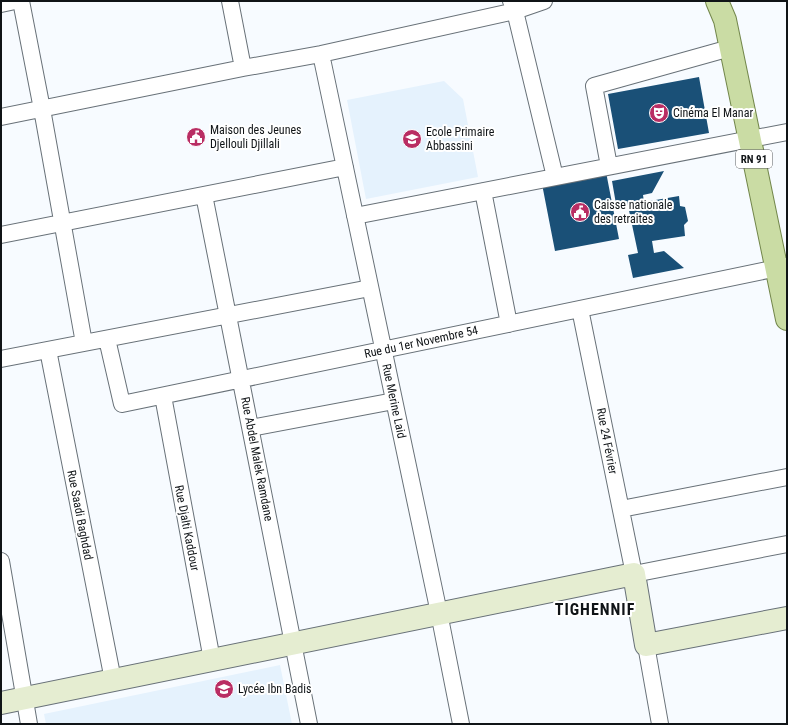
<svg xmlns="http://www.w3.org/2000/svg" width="788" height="725" font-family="'Roboto Condensed',sans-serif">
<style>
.built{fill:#e5f2fd}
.building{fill:#1a5077}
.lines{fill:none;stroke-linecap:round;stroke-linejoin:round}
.minor-casing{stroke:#687178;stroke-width:18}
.secondary-casing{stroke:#687178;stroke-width:24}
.primary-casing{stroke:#72864b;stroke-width:24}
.minor{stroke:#fff;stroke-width:16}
.secondary{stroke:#e5edd1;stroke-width:22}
.primary{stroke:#cadca4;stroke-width:22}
.labels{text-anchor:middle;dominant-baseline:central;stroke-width:4;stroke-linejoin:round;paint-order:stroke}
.shield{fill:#fff;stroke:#585a5d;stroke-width:1}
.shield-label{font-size:11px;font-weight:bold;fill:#101417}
.poi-label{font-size:12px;fill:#101417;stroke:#fff;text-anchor:start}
.street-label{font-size:12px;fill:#101417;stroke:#fff}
.district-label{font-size:16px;font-weight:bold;letter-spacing:1px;fill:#101417;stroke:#fff}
</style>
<rect width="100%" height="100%" fill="#f7fbff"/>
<!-- built -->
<path class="built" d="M444,81L463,99L478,177L366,199L347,100Z
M280,665L292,724H46L44,714Z"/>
<!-- building -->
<path class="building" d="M699,77L709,133L618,149L608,94Z
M664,171L652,193L643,195L644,202L679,196L680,206L685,207L688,221L684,225L685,236L652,241L654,253L664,251L684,268L633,278L628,255L638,253L627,201L616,204L612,181Z
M606,172L619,239L555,251L542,184Z"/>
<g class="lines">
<defs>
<path id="minor" d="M21,1L42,109L84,343
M230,1L243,68
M511,1L515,11L555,177
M1,4L15,1
M321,54L439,613L461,724
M1,117L243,68L321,54L515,11L544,1
M609,166L594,86L730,48
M483,191L509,324
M204,195L309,724
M355,216L787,132
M1,235L345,167
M580,309L634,574L787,544
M107,339L122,404L787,266
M48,350L113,680
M1,359L370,288
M163,396L212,660
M251,428L394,401
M621,509L787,477
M1,561L29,724
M646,645L660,724"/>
<path id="secondary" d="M1,703L634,574L646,645L787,618"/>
<path id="primary" d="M717,1L725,20L787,319"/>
</defs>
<!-- minor casing -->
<use href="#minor" class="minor-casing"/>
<!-- secondary casing -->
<use href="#secondary" class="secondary-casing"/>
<!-- primary casing -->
<use href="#primary" class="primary-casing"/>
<!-- minor -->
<use href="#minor" class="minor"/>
<!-- secondary -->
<use href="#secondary" class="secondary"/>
<!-- primary -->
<use href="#primary" class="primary"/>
</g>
<!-- icons -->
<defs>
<symbol id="theatre-disc" viewBox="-11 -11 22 22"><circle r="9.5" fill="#b92d63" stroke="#fff"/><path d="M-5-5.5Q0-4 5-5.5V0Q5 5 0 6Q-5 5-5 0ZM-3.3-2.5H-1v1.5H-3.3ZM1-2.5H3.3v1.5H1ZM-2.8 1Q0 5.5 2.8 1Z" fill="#fff"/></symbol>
<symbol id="civic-disc" viewBox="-11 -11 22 22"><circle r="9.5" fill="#b92d63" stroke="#fff"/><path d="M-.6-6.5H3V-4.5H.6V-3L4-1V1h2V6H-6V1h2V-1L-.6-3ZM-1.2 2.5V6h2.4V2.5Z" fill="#fff"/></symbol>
<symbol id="school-disc" viewBox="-11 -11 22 22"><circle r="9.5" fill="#b92d63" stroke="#fff"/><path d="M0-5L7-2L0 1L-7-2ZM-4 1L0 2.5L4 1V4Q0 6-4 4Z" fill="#fff"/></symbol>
</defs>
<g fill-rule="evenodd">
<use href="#theatre-disc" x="648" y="102" width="22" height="22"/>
<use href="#civic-disc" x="185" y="126" width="22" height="22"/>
<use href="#school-disc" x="401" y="128" width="22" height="22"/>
<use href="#civic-disc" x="569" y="201" width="22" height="22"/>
<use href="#school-disc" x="213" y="678" width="22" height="22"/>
</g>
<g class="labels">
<!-- shield labels -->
<rect class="shield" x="736" y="150" width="36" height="18" rx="3"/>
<g class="shield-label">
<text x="754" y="159">RN 91</text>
</g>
<!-- poi labels -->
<g class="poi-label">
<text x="673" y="113">Cinéma El Manar</text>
<text x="210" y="130">Maison des Jeunes<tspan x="210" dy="14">Djellouli Djillali</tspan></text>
<text x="426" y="132">Ecole Primaire<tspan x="426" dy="14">Abbassini</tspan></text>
<text x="594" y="205">Caisse nationale<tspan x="594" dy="14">des retraites</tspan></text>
<text x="238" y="689">Lycée Ibn Badis</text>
</g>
<!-- street labels -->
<g class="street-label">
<text transform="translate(421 342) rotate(-12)">Rue du 1er Novembre 54</text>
<text transform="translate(394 401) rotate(78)">Rue Merine Laid</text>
<text transform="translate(607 441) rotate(79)">Rue 24 Février</text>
<text transform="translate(257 459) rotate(79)">Rue Abdel Malek Ramdane</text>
<text transform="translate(80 515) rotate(79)">Rue Saadi Baghdad</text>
<text transform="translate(187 528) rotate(79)">Rue Djalti Kaddour</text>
</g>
<!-- district labels -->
<g class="district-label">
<text x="595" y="609">TIGHENNIF</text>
</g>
</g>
<!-- border -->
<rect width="788" height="725" fill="none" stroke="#101417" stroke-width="4"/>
</svg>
